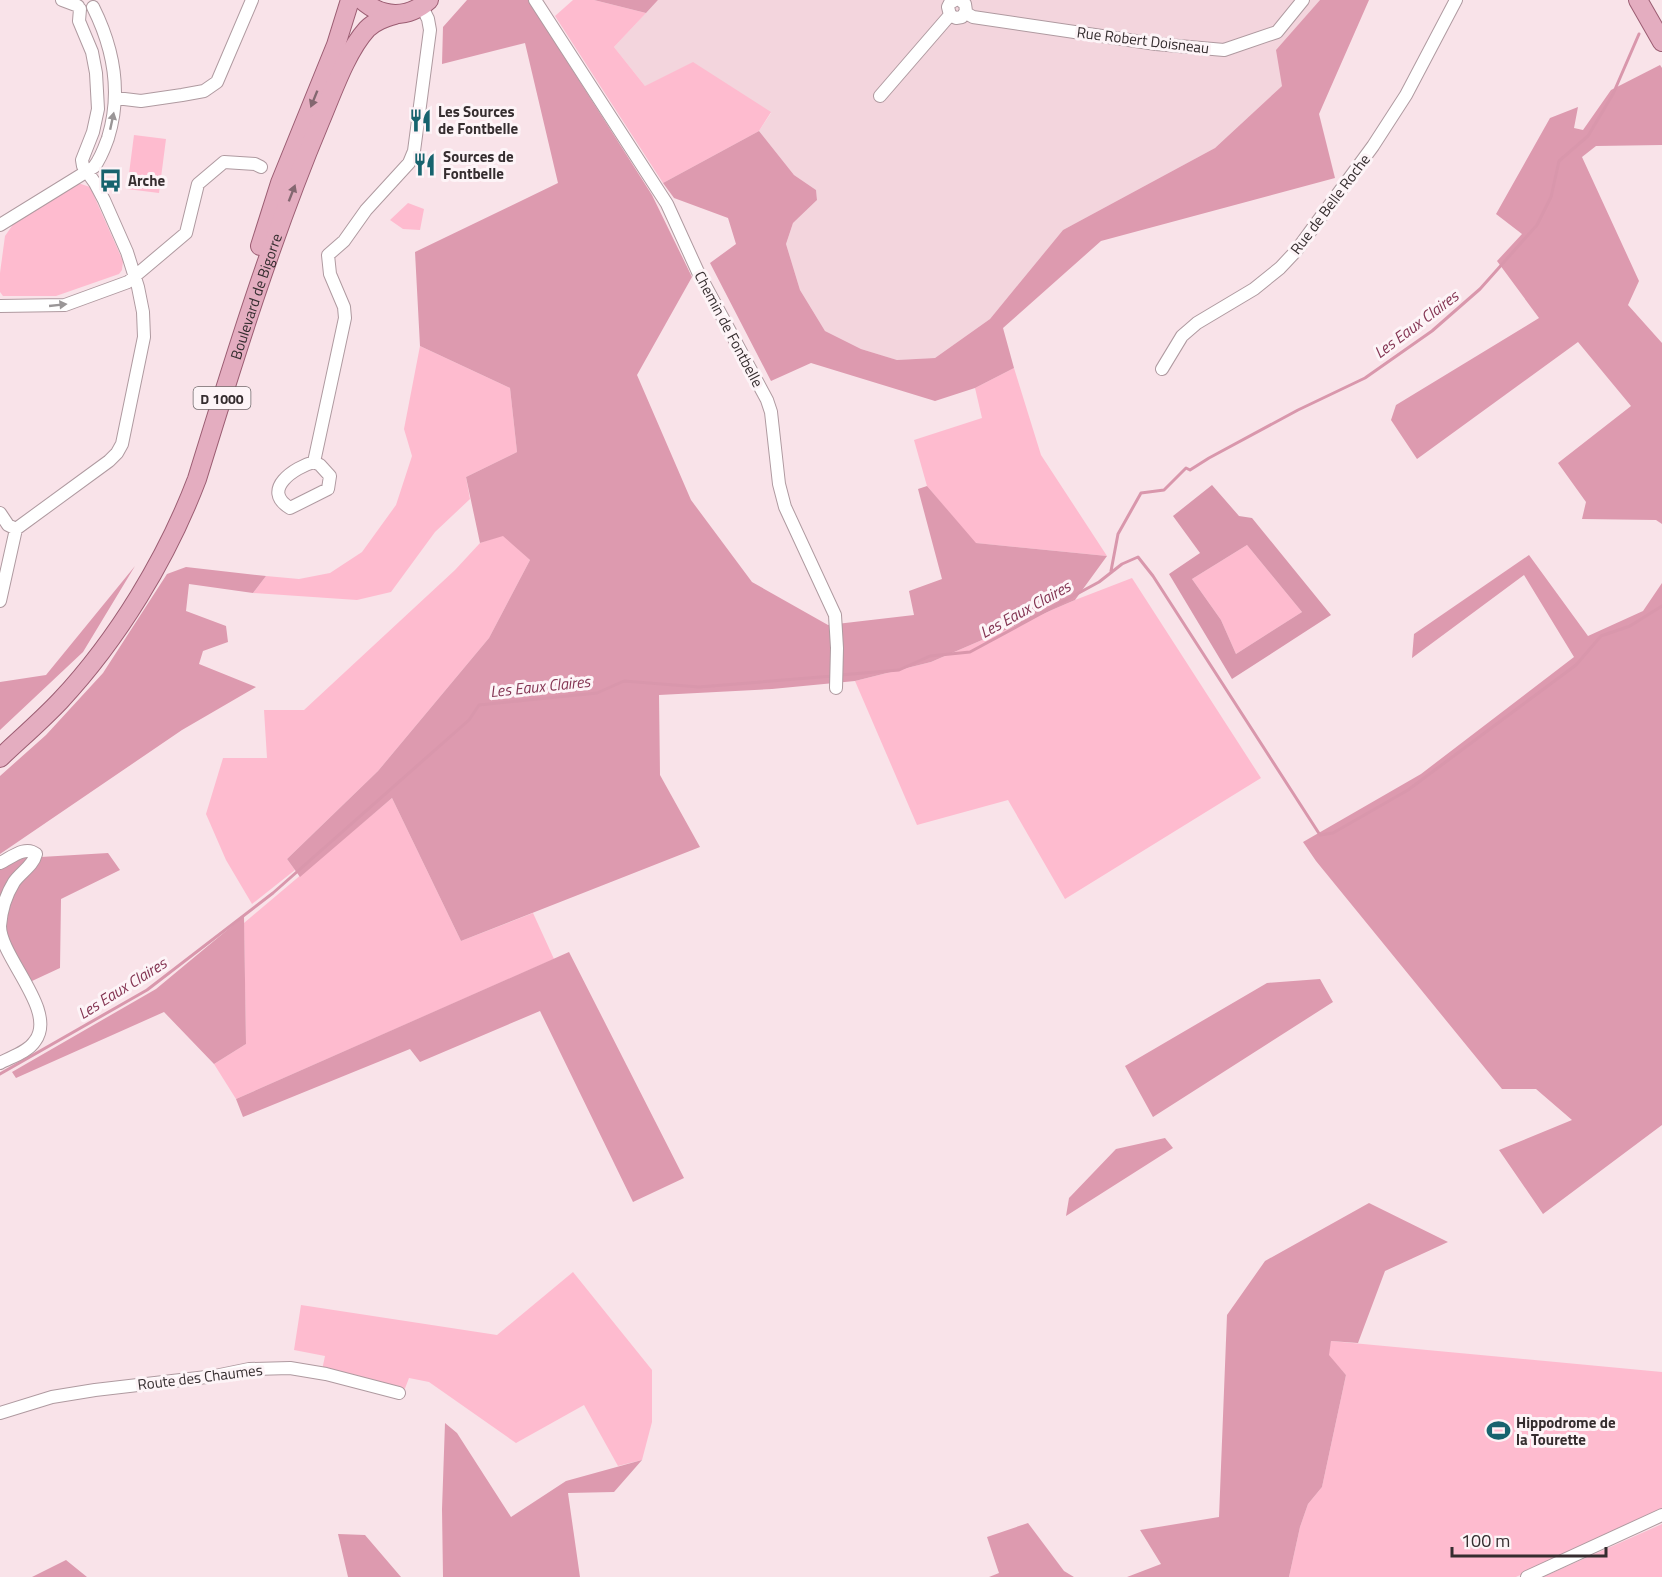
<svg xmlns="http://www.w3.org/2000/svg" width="1662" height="1577" font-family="'Titillium Web',sans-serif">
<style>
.built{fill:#f3d5dd}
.green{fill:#febbcf}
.forest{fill:#dd9aaf}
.water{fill:#d997ac;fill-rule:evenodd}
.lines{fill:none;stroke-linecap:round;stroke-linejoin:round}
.stream{stroke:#d997ac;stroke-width:3}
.street-casing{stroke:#af9aa0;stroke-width:14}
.primary-casing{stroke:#9b5d72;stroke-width:20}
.street{stroke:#fff;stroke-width:12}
.primary{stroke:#e4adc0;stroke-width:18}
.oneway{fill:#846770}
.oneway2{fill:#9a9697}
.labels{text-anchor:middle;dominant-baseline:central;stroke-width:6;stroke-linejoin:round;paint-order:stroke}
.shield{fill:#fdf4f7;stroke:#71696b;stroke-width:1.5}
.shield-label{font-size:14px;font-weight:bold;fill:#352d2f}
.street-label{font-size:15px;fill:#352d2f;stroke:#fdf4f7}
.poi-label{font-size:15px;font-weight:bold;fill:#352d2f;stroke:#fdf4f7;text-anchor:start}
.water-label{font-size:16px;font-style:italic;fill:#843553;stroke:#fdf4f7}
</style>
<rect width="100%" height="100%" fill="#f9e3e9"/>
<!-- built -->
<path class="built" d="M658,0H1320L1277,50L1283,85L1215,148L1063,230L990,319L935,358L897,360L861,349L825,331L800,290L786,244L793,223L817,200L816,190L794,175L759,131L771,113L645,86L614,47Z"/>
<!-- green -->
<path class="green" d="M573,0H594L646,13L614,47L645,86L693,62L771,112L759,131L663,183L555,16Z
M134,135L166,139L159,193L127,189Z
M78,183L90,187L123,261L122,270L119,274L56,296H3L0,292V273L5,236L14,223Z
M408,203L424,209L420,230L403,229L390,220Z
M420,346L510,388L517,452L466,477L470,499L435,532L391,592L357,600L253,593L266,576L299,579L330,573L362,552L396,505L412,456L404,429Z
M1014,368L1041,455L1107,556L975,543L927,486L914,440L982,418L975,388Z
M503,535L530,560L489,638L378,771L287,859L295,870L252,904L226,860L206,814L223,758H267L264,710H304L455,570L480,543Z
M1247,545L1302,612L1236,654L1221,620L1192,579Z
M1132,578L1261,778L1065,899L1008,800L917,825L855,681L931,662L1075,600Z
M392,798L461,941L533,913L554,959L236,1099L214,1064L246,1044L244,923Z
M573,1272L652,1370V1422L642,1460L618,1466L584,1405L516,1443L429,1382L409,1378L404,1391L322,1370L325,1356L294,1350L301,1305L497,1335Z
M1331,1341L1662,1372V1509L1516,1577H1289L1300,1527L1308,1504L1322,1487L1346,1375L1328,1355Z
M1662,1524V1577H1543Z"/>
<!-- forest -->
<path class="forest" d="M467,0H528L652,195L692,277L637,375L691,500L752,582L828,625L914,615L909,591L942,579L918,489L927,486L976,543L1107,556L1075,600L931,662L855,681L772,689L659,695L660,775L700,847L461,941L392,798L300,877L287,859L378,771L489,638L530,560L503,536L480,543L466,477L517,452L510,388L420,346L415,252L558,183L525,43L442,64L443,27Z
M594,0H658L646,13Z
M1320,0H1369L1319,114L1335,178L1101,241L1003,328L1014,368L975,388L935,401L811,363L771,381L710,263L736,244L728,218L674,198L663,183L759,131L794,175L816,190L817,200L793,223L786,244L800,290L825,331L861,349L897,360L935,358L990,319L1063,230L1215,148L1282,86L1276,50Z
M1660,65L1662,68V145L1596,146L1582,157L1639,281L1628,305L1662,343V524L1656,520L1582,519L1586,502L1558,463L1631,406L1578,342L1417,459L1391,420L1396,405L1539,318L1497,261L1522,234L1496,214L1550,118L1578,107L1574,128L1583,130L1611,90Z
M1529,555L1588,636L1643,611L1662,583V1125L1543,1214L1499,1150L1572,1120L1536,1089H1502L1316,861L1303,842L1421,774L1574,657L1524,575L1412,658L1414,634Z
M135,566L83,652L0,730V682L46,675Z
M186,567L266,576L253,593L189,584L186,611L226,626L228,642L203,651L199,664L256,687L182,730L0,854V776L46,735L103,673L167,574Z
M108,853L120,870L61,899L60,968L32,981L10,946L0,947V868L24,858Z
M244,916L246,1044L214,1064L164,1012L16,1078L12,1072L156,989Z
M569,952L684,1178L633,1202L540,1011L420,1062L410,1049L243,1117L236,1099Z
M1320,979L1333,1002L1153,1117L1125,1066L1267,983Z
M1165,1138L1173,1148L1066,1216L1069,1198L1116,1149Z
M1369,1203L1448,1242L1385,1271L1358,1343L1331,1341L1329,1355L1346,1375L1322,1487L1308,1504L1300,1527L1289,1577H1127L1161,1564L1140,1530L1219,1517L1227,1315L1265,1261Z
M445,1423L457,1433L511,1517L566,1481L642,1460L614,1492L568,1493L580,1577H443L442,1509Z
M1028,1523L1064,1571L1074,1577H989L999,1573L987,1537Z
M338,1534L365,1535L401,1577H348Z
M66,1560L87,1577H32Z"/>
<!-- water -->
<path class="water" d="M1212,485L1239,516L1252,518L1331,615L1232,679L1169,574L1200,553L1173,516ZM1247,545L1302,612L1236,654L1221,620L1192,579Z"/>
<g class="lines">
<!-- stream -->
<path class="stream" d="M1111,571L1118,534L1141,493L1164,490L1186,468L1190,470L1209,458L1298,410L1365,378L1432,331L1480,289L1537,225L1551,197L1559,161L1588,136L1613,94L1639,34
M840,675L899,670L930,656L970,652L1099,582L1122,564L1138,557L1153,576L1320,835L1333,833L1408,790L1576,665L1601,636L1630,626L1662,606
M0,1074L147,990L273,893L469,720L479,705L597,693L624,681L699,687L833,676"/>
<defs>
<path id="street" d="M62,0L78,6
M535,0L667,204L698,272L767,400L771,412L779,484L785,507L835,615L837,648L836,688
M955,0L950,3L948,7L950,15L956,18L962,17L966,11L965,4L960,0
M966,13L973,17L1156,44L1224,50L1277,32L1303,0
M880,96L950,15
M116,98L141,101L182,95L204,91L217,82L252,0
M0,225L94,167C101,158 104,149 108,138C122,93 114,49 93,7
M0,306L65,305L128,282L186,233L198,184L224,162L255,164L261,167
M1162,369L1182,336L1197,323L1254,289L1280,268L1296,251L1373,146L1406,95L1456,0
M314,462L345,318L344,307L330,274L328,255L344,241L366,210L409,163L414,151L430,30L428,19L422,7
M314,462L320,465L330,476L328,489L290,508C260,490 295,467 314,462Z
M0,513L8,525L16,529
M0,601L16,529L109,461L117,453L122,444L144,337L143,312L138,287L127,252L104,200L95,183L83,166L82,160L93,132L98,109L96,73L92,52L79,21L80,9
M0,863C11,858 25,845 36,854C33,866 21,872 14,882C6,895 1,912 0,926C0,957 58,1011 35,1041C28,1052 11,1057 0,1063
M0,1413L52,1397L95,1390L215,1376L249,1369L290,1368L326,1374L399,1393
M1527,1577L1662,1515"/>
<g id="primary">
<path d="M362,0C382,18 408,19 429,0"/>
<path d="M1638,0L1662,42"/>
<path d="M260,246L280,183L336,45L350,0"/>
<path id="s1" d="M0,758C20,739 41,721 60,701C118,639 167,558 197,479C234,359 271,239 320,122C332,94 346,52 367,29C375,21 385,18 395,15"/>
</g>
</defs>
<!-- street casing -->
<use href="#street" class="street-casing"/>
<!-- primary casing -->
<use href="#primary" class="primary-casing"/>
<!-- street -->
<use href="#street" class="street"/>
<!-- primary -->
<use href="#primary" class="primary"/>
</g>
<!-- one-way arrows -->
<defs><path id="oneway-solid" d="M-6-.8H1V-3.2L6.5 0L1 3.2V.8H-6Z" transform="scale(1.5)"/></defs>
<g class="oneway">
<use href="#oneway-solid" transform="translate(314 99) rotate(112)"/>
<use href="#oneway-solid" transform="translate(292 193) rotate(-69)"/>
</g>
<g class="oneway2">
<use href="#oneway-solid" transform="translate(112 121) rotate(-78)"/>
<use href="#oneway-solid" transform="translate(58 305) rotate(-6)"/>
</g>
<!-- icons -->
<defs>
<symbol id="restaurant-bare" viewBox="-9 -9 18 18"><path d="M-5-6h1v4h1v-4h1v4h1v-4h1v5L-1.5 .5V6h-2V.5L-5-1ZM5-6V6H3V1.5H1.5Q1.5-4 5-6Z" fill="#17636e" stroke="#fdf4f7" stroke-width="2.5" paint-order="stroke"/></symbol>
<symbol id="bus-bare" viewBox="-9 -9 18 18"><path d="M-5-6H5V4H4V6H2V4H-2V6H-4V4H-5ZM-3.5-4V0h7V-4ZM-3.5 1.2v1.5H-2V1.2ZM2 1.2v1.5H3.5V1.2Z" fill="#17636e" stroke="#fdf4f7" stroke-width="2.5" paint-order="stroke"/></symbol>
<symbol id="stadium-bare" viewBox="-9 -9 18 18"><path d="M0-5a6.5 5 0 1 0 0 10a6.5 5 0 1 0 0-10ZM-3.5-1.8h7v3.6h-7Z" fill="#17636e" stroke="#fdf4f7" stroke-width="2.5" paint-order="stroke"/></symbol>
</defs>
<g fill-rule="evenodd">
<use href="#restaurant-bare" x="404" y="104" width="33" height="33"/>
<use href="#restaurant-bare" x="408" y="148" width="33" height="33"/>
<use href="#bus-bare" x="94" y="164" width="33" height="33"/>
<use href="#stadium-bare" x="1482" y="1414" width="33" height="33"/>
</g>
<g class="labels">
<!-- shield labels -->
<rect class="shield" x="193.5" y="387" width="57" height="22" rx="4.5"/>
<g class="shield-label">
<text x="222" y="398">D 1000</text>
</g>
<!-- street labels -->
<g class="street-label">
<text transform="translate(1143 40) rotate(7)">Rue Robert Doisneau</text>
<text transform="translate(1330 204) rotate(-53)">Rue de Belle Roche</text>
<text stroke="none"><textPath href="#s1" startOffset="537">Boulevard de Bigorre</textPath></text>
<text transform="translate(729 329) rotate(62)">Chemin de Fontbelle</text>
<text transform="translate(200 1377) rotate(-7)">Route des Chaumes</text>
</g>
<!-- poi labels -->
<g class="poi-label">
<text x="438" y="111">Les Sources<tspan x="438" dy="17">de Fontbelle</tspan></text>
<text x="443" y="156">Sources de<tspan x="443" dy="17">Fontbelle</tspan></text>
<text x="128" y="180">Arche</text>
<text x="1516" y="1422">Hippodrome de<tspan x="1516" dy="17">la Tourette</tspan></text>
</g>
<!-- water labels -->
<g class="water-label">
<text transform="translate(1416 324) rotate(-37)">Les Eaux Claires</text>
<text transform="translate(1025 609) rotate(-29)">Les Eaux Claires</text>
<text transform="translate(540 686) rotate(-6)">Les Eaux Claires</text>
<text transform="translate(122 988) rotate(-32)">Les Eaux Claires</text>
</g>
</g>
<!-- scale -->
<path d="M1452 1547v9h154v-9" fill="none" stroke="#352d2f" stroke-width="3"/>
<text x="1461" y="1547" font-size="18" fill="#352d2f" stroke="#fdf4f7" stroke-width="4.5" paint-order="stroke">100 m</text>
</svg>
